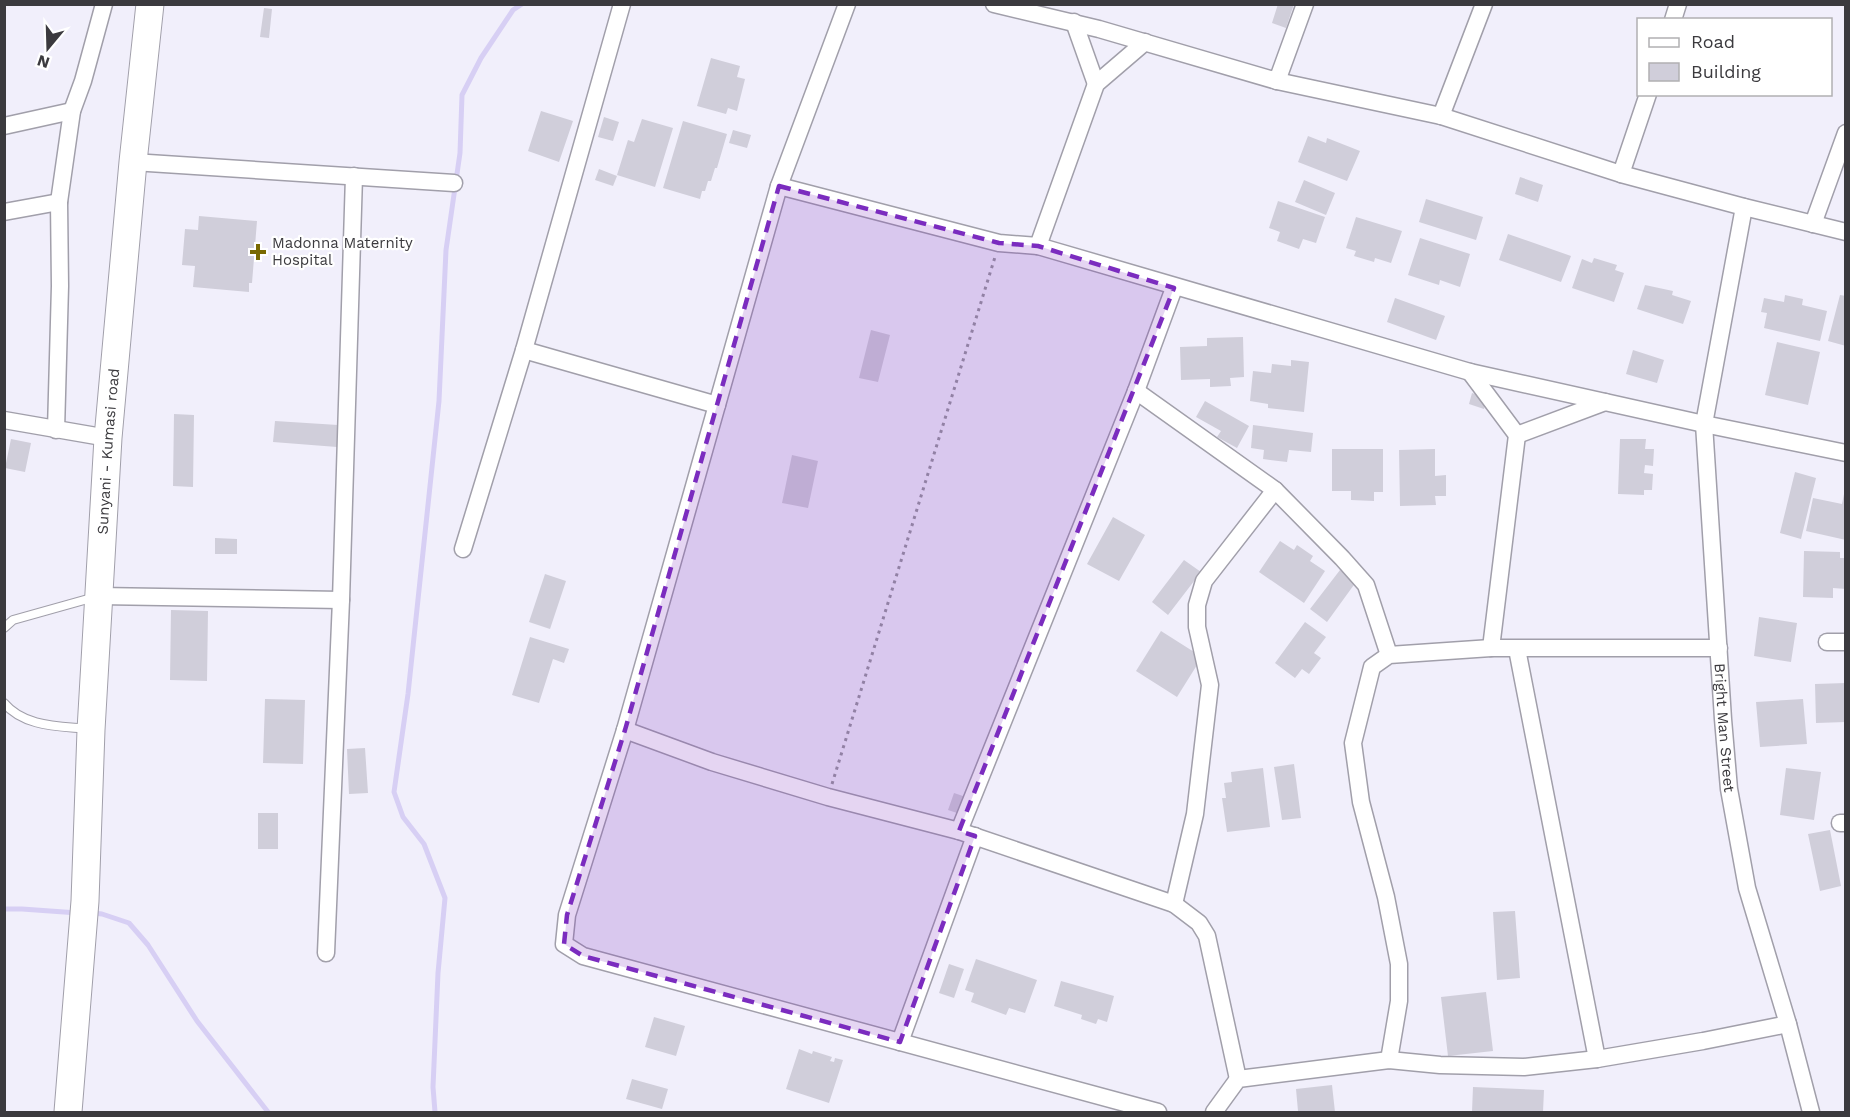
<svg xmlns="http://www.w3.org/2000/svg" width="1850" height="1117" font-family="'Work Sans',sans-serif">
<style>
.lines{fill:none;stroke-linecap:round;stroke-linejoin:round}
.stream{stroke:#d7cff4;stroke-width:5}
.building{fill:#d0ceda}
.lane-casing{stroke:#a19faa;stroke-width:10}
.street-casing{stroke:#a19faa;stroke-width:19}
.primary-casing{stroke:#a19faa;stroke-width:29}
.path{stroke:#97969e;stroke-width:3;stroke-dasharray:3 4.5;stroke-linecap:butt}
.lane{stroke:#fff;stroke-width:8}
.street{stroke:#fff;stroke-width:16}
.primary{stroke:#fff;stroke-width:27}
.marked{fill:#7b2cbf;fill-opacity:0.2;stroke:#7b2cbf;stroke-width:4.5;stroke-dasharray:12 8;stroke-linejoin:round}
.poi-dot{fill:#796900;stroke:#fff;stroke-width:2}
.labels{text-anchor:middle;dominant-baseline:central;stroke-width:4.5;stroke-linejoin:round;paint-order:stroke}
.poi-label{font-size:15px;fill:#3b3a3e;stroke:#fff;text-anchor:start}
.street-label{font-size:15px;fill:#3b3a3e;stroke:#fff}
</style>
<rect width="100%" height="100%" fill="#f1effb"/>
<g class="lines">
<!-- stream -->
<path class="stream" d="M4,909H22L78,913
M93,913L102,914L129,923L148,945L197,1021L268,1112
M435,1112L433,1087L438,973L445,898L424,844L403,817L394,792L408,694L439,401L446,250L460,153L462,95L481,58L513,10L522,4"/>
</g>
<!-- building -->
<path class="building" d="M1278,4H1294L1286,28L1272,23Z
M264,8L272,9L269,38L260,37Z
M711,58L740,66L737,77L745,79L737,111L728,108L726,114L697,106Z
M541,111L573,121L559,162L528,151Z
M604,117L619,122L613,141L598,137Z
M642,119L673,128L655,187L617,175L628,140L634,142Z
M683,121L727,134L717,168H715L711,181H708L705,191H702L700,199L663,188Z
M733,130L751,135L747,148L729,143Z
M1308,136L1326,143L1327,138L1360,151L1347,181L1298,162Z
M599,169L617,176L613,186L595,180Z
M1520,177L1543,185L1538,202L1515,194Z
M1304,180L1335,193L1326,215L1295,202Z
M1426,199L1483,217L1476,240L1419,222Z
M1278,201L1325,217L1316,243L1303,239L1299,249L1277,241L1280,232L1269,228Z
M199,216L257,221L252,283H249V292L193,287L195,266L182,265L185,229L198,230Z
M1356,217L1402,231L1391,263L1375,258L1374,262L1354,256L1356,251L1346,248Z
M1508,234L1571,256L1561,282L1499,260Z
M1420,238L1470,254L1460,287L1440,280L1439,285L1408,275Z
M1594,258L1617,265L1615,270L1624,273L1614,302L1572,288L1582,259L1592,263Z
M1645,285L1673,291L1672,295L1691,301L1683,324L1637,309Z
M1785,295L1803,299L1802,305L1827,311L1820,341L1764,328L1767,313L1761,312L1764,298L1784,302Z
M1840,295L1846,296V346L1828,341Z
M1395,298L1445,316L1436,340L1387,322Z
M871,330L890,335L878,382L859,378Z
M1243,337L1244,377L1230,378L1231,386L1210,387V379L1181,380L1180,347L1207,346V338Z
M1777,342L1820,352L1808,405L1765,395Z
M1633,350L1664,360L1657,383L1626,374Z
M1291,360L1309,362L1304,412L1268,408V404L1250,401L1253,371L1271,373L1272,364L1291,366Z
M1472,393L1487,398L1484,409L1469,404Z
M1205,401L1249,426L1237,448L1217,437L1221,431L1196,417Z
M174,414L194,415L193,487L173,486Z
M275,421L338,425L337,447L273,442Z
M1253,425L1313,433L1311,452L1289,450L1287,462L1263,459L1264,450L1251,448Z
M11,439L31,443L25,472L5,468Z
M1620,439H1646L1645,449H1654L1653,466L1645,465L1644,473L1653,474L1652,490H1644V495L1618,494Z
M1332,449H1383V492H1374V501L1351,500V491H1332Z
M1435,449V476L1446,475V496H1435L1436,505L1400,506L1399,450Z
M792,455L818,461L808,508L782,503Z
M1795,472L1816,478L1801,539L1780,533Z
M1844,494L1846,540L1806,531L1813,498L1842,504Z
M1113,517L1145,535L1119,581L1087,564Z
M215,538L237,539V554H215Z
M1280,541L1294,550L1297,545L1313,556L1310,561L1325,571L1304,603L1259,572Z
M1804,551L1840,552V558H1846V589L1833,588V598L1803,597Z
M1184,560L1201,572L1168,615L1152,602Z
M1340,570L1356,582L1327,622L1310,609Z
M545,574L566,581L550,629L529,622Z
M171,610L208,611L207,681L170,680Z
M1759,617L1797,623L1791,662L1754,656Z
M1305,622L1326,637L1314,653L1321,658L1309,674L1302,669L1295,678L1275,663Z
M1161,631L1202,657L1177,697L1136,671Z
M530,637L569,649L564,663L553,659L539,703L512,695Z
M1846,683V722L1816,723L1815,684Z
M265,699L305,700L303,764L263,763Z
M1803,699L1807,744L1760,747L1756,702Z
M365,748L368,793L349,794L347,749Z
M1294,764L1301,818L1282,820L1274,767Z
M1263,768L1270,827L1227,832L1222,798H1226L1224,783L1232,782L1231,772Z
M1786,768L1821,772L1814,820L1780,815Z
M954,793L969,798L963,815L948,810Z
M258,813H278V849H258Z
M1830,830L1841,886L1820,891L1808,834Z
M1515,911L1520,978L1497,980L1493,912Z
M976,959L1037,980L1025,1013L1009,1008L1006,1015L971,1002L974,993L965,990Z
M949,964L964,969L954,998L939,993Z
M1061,981L1114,996L1107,1022L1098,1019L1096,1024L1081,1019L1082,1015L1054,1006Z
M1486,992L1493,1051L1448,1056L1441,997Z
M654,1017L685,1026L676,1056L645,1047Z
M799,1049L812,1054L813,1051L832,1057L830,1061L834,1062L835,1058L843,1060L829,1103L786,1089Z
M632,1079L668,1089L662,1109L626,1099Z
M1332,1085L1335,1112L1298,1111L1296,1089Z
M1473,1087L1544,1090L1543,1112H1472Z"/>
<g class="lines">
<defs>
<path id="lane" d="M4,628L13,620L95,597
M4,703C24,727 59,726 87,729"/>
<g id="street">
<path d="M847,4L779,186L625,730L567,915L564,944L583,956L1158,1112"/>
<path d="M994,4L1099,29L1277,81L1441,116L1621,174L1744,207L1846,232"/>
<path d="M1673,20L1678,4"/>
<path d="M1074,22L1096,84"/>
<path d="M1277,81L1305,4"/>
<path d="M1441,116L1484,4"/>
<path d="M4,126L72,111"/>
<path d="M133,162L454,183"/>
<path d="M1621,174L1648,94"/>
<path d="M779,186L999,243L1038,246L1470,372L1704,424L1846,453"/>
<path id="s1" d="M1744,207L1704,424L1723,719L1729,789L1747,888L1788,1024L1811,1112"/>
<path d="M4,212L59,202"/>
<path d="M1813,224L1846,133"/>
<path d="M1038,246L1096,84L1145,42"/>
<path d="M524,350L717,405"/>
<path d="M1470,372L1517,435L1491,648"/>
<path d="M1136,391L1275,490L1342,558L1366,585L1389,655"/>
<path d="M4,420L108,438"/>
<path d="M56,430L60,286L59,202L72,111L83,81L104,4"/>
<path d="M1517,435L1605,402"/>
<path d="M463,549L524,350L622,4"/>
<path d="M99,596L341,600"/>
<path d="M1827,642H1846"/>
<path d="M1517,649L1597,1059"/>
<path d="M625,730L712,762L828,797L959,831L1174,904L1199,923L1207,936L1238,1079"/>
<path d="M1840,823H1846"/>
<path d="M959,831L1136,391L1174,288"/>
<path d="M1174,904L1195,814L1210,685L1197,627V605L1204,581L1275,490"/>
<path d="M326,953L341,600L354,176"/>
<path d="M900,1042L975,836"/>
<path d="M1389,1060L1399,1001V964L1386,897L1361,802L1353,743L1372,667L1389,655L1491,648H1719"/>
<path d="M1214,1112L1238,1079L1389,1060L1440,1065L1524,1067L1597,1059L1703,1041L1788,1024"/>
</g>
<g id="primary">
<path id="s2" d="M68,1112L85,901L91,730L108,438L133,162L150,4"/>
</g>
</defs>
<!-- lane casing -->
<use href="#lane" class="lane-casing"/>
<!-- street casing -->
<use href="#street" class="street-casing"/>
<!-- primary casing -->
<use href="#primary" class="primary-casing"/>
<!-- path -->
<path class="path" d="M832,784L995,257"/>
<!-- lane -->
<use href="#lane" class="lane"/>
<!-- street -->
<use href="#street" class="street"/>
<!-- primary -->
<use href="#primary" class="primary"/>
</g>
<!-- marked area -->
<path class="marked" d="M779,186L999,243L1038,246L1174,288L959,831L975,836L900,1042L583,956L564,944L567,915L625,730Z"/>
<!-- markers -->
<path class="poi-dot" d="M255 243h6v6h6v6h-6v6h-6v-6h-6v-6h6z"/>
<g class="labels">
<!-- poi labels -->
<g class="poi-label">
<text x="272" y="243">Madonna Maternity<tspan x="272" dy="17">Hospital</tspan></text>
</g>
<!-- street labels -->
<g class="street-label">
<text stroke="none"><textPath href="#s2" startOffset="662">Sunyani - Kumasi road</textPath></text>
<text stroke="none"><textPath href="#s1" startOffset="525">Bright Man Street</textPath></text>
</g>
</g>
<!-- border -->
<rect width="1850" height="1117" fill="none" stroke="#3b3a3e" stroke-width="12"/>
<!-- legend -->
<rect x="1637" y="18" width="195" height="78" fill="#ffffff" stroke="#b1b0b2" stroke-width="1.5"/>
<rect x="1649" y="38" width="30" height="9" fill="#ffffff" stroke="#b1b0b2" stroke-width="1.5"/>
<text x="1691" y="48" font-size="18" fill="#3b3a3e">Road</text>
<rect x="1649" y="63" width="30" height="18" fill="#d0ceda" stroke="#b1b0b2" stroke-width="1.5"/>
<text x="1691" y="78" font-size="18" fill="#3b3a3e">Building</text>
<!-- north arrow -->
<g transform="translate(48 48) rotate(199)" stroke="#ffffff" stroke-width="4.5" paint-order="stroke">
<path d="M0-4.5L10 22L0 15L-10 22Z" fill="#3b3a3e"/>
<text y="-9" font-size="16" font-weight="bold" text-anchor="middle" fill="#3b3a3e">N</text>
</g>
</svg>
